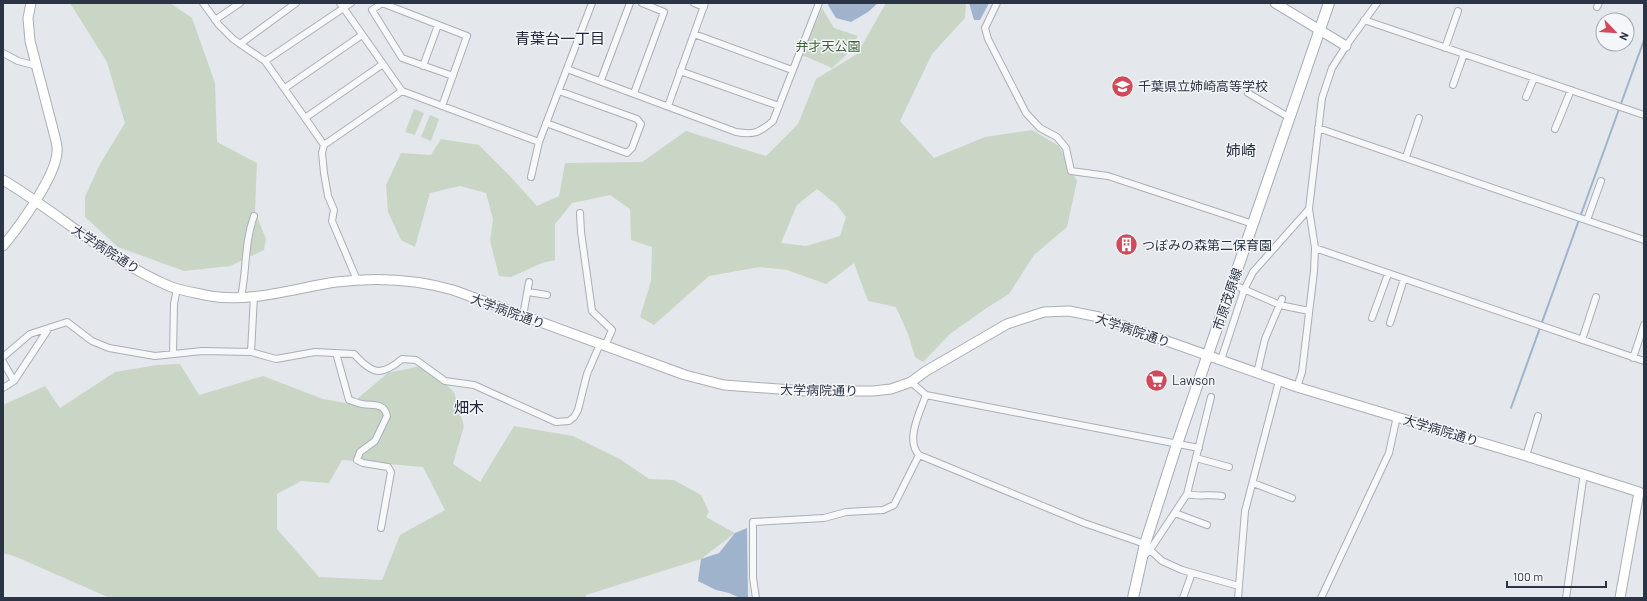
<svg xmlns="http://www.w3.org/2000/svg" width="1647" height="601" font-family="Barlow,'Noto Sans JP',sans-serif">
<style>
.green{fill:#c9d6c5;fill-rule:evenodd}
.water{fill:#9fb4cc}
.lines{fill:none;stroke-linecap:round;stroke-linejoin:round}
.stream{stroke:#9fb4cc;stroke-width:2}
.street-casing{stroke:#a9aeb7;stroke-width:8}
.secondary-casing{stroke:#a9aeb7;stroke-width:11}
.primary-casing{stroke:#a3abb8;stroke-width:12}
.street{stroke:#f7f8fa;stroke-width:6}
.secondary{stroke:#fff;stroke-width:9}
.primary{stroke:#fff;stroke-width:10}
.labels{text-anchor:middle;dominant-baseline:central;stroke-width:3;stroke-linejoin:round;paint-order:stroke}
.park-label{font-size:13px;fill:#3f6138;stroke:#f4f6f9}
.poi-label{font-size:13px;fill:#2b3445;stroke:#f4f6f9;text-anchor:start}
.street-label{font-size:13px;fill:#2b3445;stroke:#f4f6f9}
.quarter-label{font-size:15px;fill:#1d2536;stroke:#f4f6f9}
</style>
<rect width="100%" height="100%" fill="#e4e7ec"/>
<!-- green -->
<path class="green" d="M70,3H170L192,18L215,83L217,142L257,163L255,212L266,239L264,250L230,266L184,271L118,247L85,217V197L100,164L125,123L107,62Z
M886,3H966L965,18L932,54L900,121L934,158L985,137L1032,130L1059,146L1077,181L1067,227L1034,255L1009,294L985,309L950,334L923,362L915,357L908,334L896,307L868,301L854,263L826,284L787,270L760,267L709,276L654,325L640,317L651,281L652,247L631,240L630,209L610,195L572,203L555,224V260L542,263L511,277L499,276L490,241L493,219L486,193L460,186L430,193L415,247L401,240L388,212L386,185L401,153L431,155L441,139L479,145L507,173L537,206L559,196L565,163L642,162L686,131L766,156L798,124L816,79L857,54ZM817,189L837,205L846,217L840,236L806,246L781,243L797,205Z
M822,8L834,28L858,36L847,54L832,68L802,55Z
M414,109L424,113L415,135L405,132Z
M430,115L439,119L431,141L421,137Z
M180,364L199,395L263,376L323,399L351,404L388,373L425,365L454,392L464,426L453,464L480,482L514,426L573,436L620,459L649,479L674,480L701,495L709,512L706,517L735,533L701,559L586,595L585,598H110L14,556L3,553V405L45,386L60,408L115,372L157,365ZM342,460L423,467L445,510L400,535L382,580L319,577L277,529V494L301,481L329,483Z"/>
<!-- water -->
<path class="water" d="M829,3H878L868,12L851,22L836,18L828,5Z
M969,3H989L980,20H974Z
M747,528L748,598H740L729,593L716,590L698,581L701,559L719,553L735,533Z"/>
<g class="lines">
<!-- stream -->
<path class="stream" d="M1511,408L1644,40"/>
<defs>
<path id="street" d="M203,3L219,25L233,39L265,61L324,145
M340,3L402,91L539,142
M694,3L704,7
M997,3L985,28L988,39L1026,113L1040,128L1057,137L1066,148L1071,171L1108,176L1253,224
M1597,7L1599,3
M215,20L240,3
M1364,20L1644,115
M694,34L792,70
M240,44L296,3
M1445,48L1458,11
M3,53L18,61L37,66
M265,61L351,3
M423,66L438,25
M567,69L736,132C754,135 759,133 773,121L819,3
M680,71L779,106
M601,80L630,3
M1453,85L1464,54
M285,88L362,35
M634,93L664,12L642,3
M1248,93L1290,118
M1526,97L1534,78
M442,106L467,36L382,3L372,10L402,58L453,76
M668,106L705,3
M305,118L383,64
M546,123L627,153L632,148L641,124L637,119L559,91
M1318,128L1644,240
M1555,129L1571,90
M1406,157L1419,118
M531,177L539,142L592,3
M580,213L581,232L592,311L612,330L605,346
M1587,220L1601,181
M1315,248L1644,361
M357,280L332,221L334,210L328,196L324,173L322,153L324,145L402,91
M1232,284L1280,305L1309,311
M528,292L547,295
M241,297C247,269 244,244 254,216
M523,316L529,282
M1372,318L1388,274
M1390,323L1404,279
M1582,340L1596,297
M251,352L254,296
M336,353L349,400C353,401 357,403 362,404C373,406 384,402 387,416L375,441L360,452L357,460L363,463L388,467L391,472L381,528
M173,354L174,304L177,288
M3,357L30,334L67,322L92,341L109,348L155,356L202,351L251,352L276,359L315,352L354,354C372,374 381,377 402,359L416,360L445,381L474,385L556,422L569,421L574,417L578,410L587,374L600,344
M1633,358L1644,325
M1221,360L1244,290L1253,272L1309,209
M3,362L14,381
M1257,373L1265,339L1282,299
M911,382L926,395L1199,448
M1297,387L1302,372L1314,271L1315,248L1309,209L1322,98L1332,68L1346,46L1377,3
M3,388L14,381L49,328
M926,395C920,412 905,440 919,455L1084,523L1145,544
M1526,456L1538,416
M1196,458L1229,467
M1253,483L1292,498
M1187,494C1198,497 1210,494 1222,496
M1175,513L1207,525
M1150,550L1162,561L1182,570L1239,586
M1143,557L1150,550L1187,494L1211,397
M756,598L753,578V522L824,518L846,512L883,510L894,505L919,455
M1183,598L1192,573
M1238,598L1245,511L1279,381
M1321,598L1389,453L1397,416
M1566,598L1584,473"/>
<path id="secondary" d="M1275,3L1346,46
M3,180C59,213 108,260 169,286C181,291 197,293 210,296C252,303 295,288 336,282C376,277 415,279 453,290L685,375L724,385L806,391H873L891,389L911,382L926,371L1007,324L1044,312L1069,311L1099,317L1297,387L1526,456L1639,492L1620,598
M3,246C19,227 56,176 57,152C58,147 56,142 55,137L30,41L28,18L31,3"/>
<path id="primary" d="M1133,598L1145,544L1177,444L1329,3"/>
</defs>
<!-- street casing -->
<use href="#street" class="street-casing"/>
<!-- secondary casing -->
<use href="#secondary" class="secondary-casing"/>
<!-- primary casing -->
<use href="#primary" class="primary-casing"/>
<!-- street -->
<use href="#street" class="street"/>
<!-- secondary -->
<use href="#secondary" class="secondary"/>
<!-- primary -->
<use href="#primary" class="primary"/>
</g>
<!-- icons -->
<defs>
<symbol id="school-disc" viewBox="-11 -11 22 22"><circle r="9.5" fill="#d1495b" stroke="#f4f6f9"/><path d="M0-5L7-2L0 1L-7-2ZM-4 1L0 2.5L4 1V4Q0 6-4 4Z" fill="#fff"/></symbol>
<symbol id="building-disc" viewBox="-11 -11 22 22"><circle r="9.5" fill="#d1495b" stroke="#f4f6f9"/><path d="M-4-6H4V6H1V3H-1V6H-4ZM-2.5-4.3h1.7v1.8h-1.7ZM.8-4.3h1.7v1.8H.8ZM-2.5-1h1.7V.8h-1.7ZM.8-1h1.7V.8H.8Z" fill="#fff"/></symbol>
<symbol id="supermarket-disc" viewBox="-11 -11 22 22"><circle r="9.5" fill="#d1495b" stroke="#f4f6f9"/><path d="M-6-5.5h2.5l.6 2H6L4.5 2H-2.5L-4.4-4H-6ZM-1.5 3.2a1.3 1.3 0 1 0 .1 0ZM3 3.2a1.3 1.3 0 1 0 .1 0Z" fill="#fff"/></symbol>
</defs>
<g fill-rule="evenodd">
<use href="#school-disc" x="1110" y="74" width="25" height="25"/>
<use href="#building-disc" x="1114" y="232" width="25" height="25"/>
<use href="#supermarket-disc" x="1144" y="368" width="25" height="25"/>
</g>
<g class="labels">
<!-- park labels -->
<g class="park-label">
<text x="828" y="46">弁才天公園</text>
</g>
<!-- poi labels -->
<g class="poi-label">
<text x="1138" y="86">千葉県立姉崎高等学校</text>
<text x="1142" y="245">つぼみの森第二保育園</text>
<text x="1172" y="380">Lawson</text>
</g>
<!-- street labels -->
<g class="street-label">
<text transform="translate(106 249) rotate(33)">大学病院通り</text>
<text transform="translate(1227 299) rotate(-71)">市原茂原線</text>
<text transform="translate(508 311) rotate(20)">大学病院通り</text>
<text transform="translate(1133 330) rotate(19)">大学病院通り</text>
<text transform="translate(819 390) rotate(1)">大学病院通り</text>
<text transform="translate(1441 430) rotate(17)">大学病院通り</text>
</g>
<!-- quarter labels -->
<g class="quarter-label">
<text x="560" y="38">青葉台一丁目</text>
<text x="1241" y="150">姉崎</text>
<text x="469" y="407">畑木</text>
</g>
</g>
<!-- border -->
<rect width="1647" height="601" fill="none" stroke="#2b3445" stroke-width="8"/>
<!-- north arrow -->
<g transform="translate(1615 32) rotate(115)"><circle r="19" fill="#f4f6f9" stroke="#a4a8b1"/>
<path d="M0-3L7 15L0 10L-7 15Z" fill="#d1495b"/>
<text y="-6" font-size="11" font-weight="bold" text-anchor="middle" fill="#2b3445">N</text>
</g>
<!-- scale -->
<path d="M1507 581v6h99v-6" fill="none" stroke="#2b3445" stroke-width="2"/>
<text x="1513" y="581" font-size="12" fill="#2b3445" stroke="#f4f6f9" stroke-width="3" paint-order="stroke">100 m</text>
</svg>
